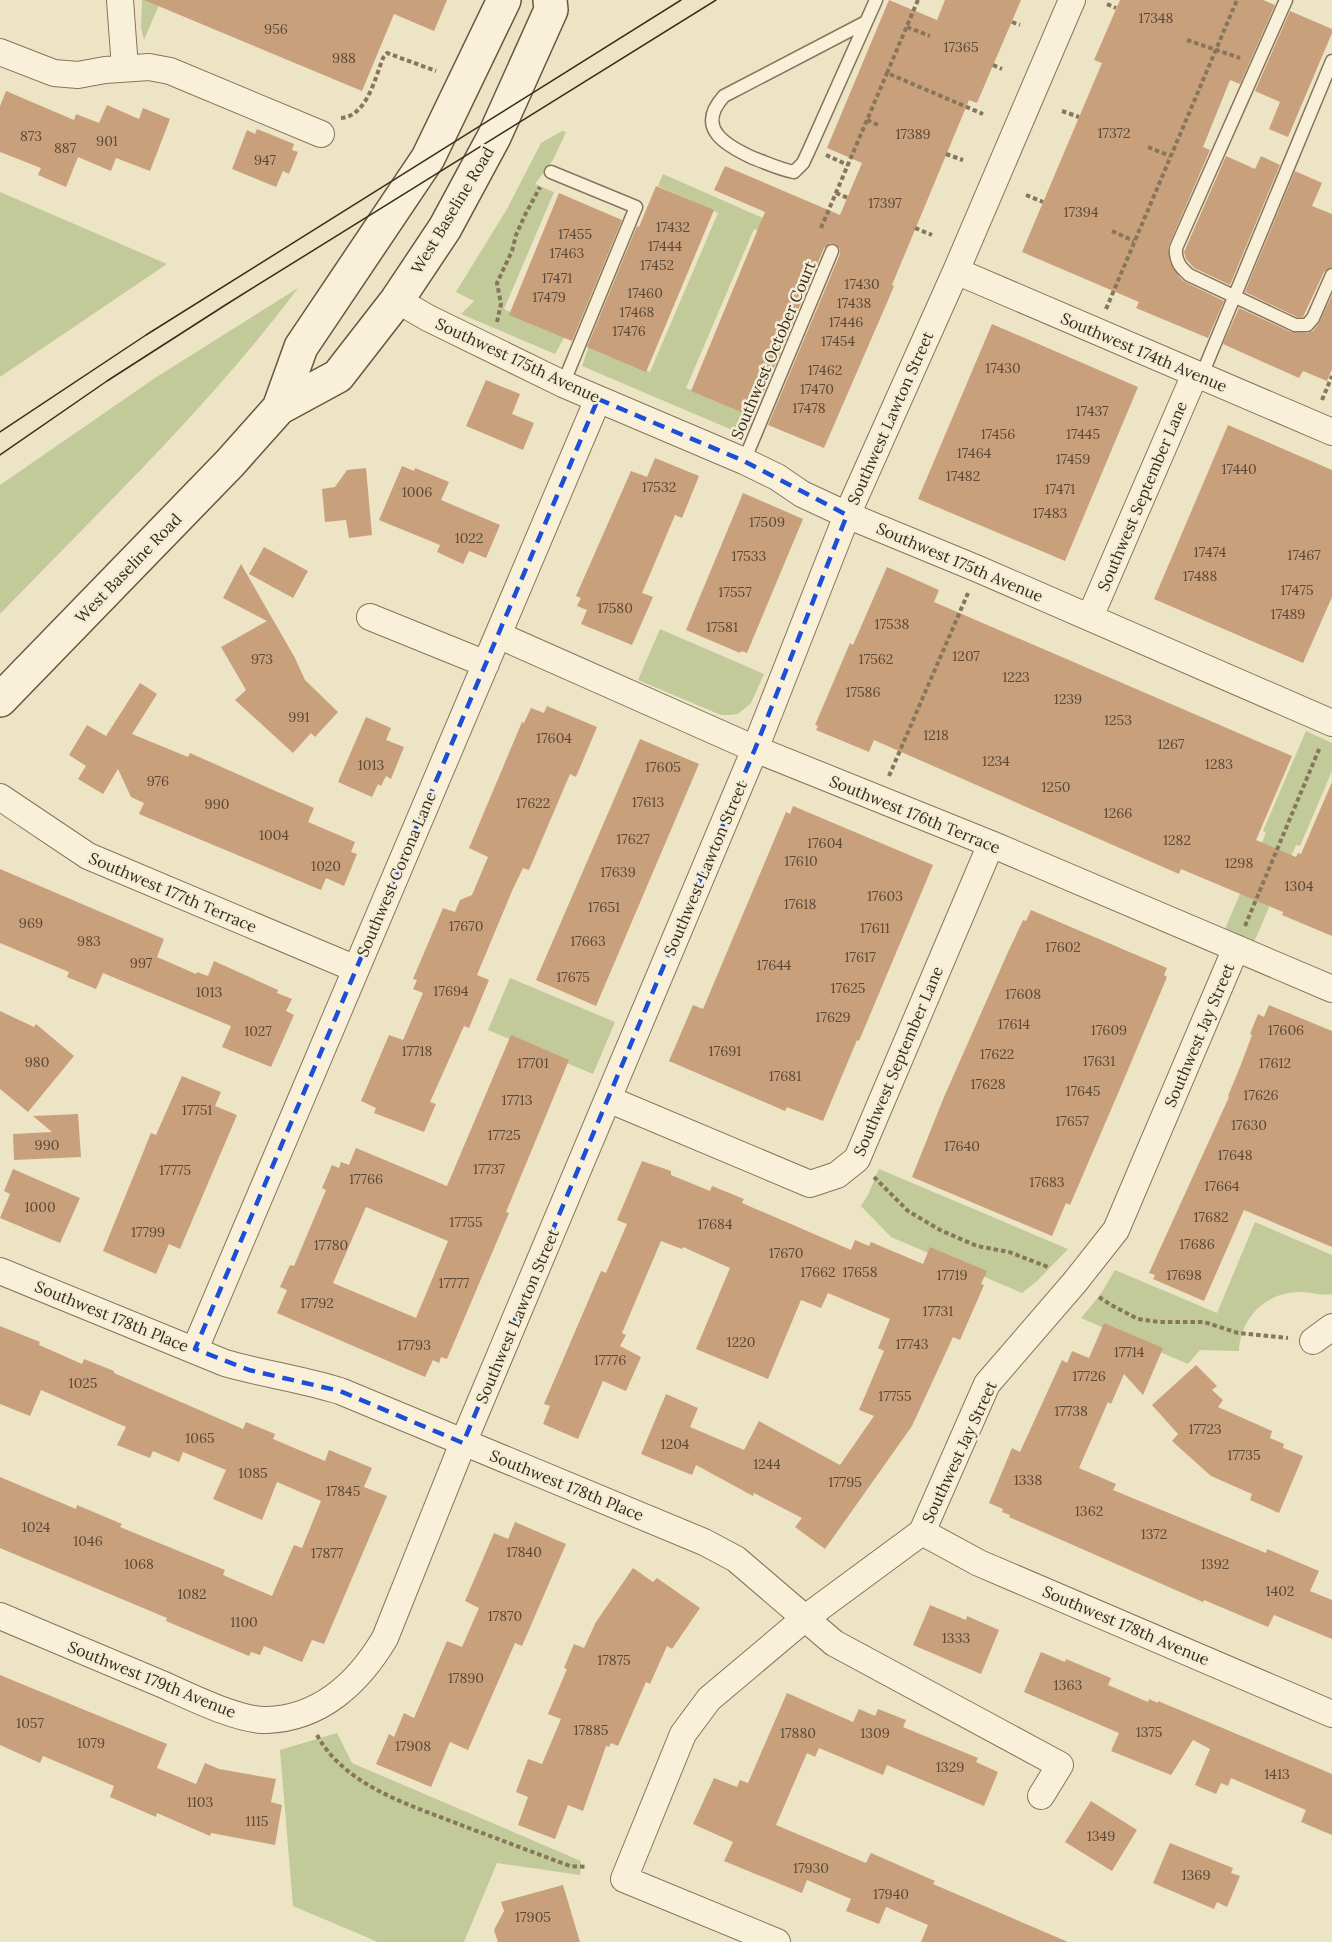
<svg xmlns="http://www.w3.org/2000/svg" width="1332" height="1942" font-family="Lora,serif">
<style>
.green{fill:#c2ca99}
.building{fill:#c9a07c;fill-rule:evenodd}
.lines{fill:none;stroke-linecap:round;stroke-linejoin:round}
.lane-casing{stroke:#87755c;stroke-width:15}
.street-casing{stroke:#87755c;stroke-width:28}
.secondary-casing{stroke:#69563f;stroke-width:36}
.path{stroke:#87755c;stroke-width:4;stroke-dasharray:4.5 3;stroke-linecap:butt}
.lane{stroke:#f8f0d8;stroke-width:12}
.street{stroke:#f8f0d8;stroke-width:26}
.secondary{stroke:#f8f0d8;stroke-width:33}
.tram{stroke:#372c1f;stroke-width:1.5}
.marked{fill:none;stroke:#1d4ed8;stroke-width:4.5;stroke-dasharray:12 8;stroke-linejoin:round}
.labels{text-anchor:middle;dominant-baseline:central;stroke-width:5;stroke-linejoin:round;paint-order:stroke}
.number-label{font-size:14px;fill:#5c4936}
.street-label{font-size:16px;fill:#372c1f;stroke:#f4edd4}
</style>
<rect width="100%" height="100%" fill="#ede3c5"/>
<!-- green -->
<path class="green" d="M142,0H161L144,40L141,28Z
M562,131L566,132L553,160L535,184L554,192L504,309L565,336L555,354L461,314L474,301L456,292L507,209L541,143Z
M663,174L820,243L816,254L754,229L686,388L746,414L742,426L737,432L582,366L589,346L650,372L718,213L658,186Z
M0,192L167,264L0,377Z
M298,288C210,406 102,508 0,614V485L155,378Z
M660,629L764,674L751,703L738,714L730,715H721L638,680Z
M1306,731L1332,743V771L1300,846L1296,845L1254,942L1225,929L1266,833L1263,831Z
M510,978L615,1022L593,1074L488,1030Z
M879,1169L1068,1249L1037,1281L1022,1293L891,1237L861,1206L868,1195Z
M1255,1222L1332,1255V1294C1320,1296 1311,1292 1300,1292C1266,1292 1240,1318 1239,1351L1200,1350L1188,1364L1081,1318L1100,1295L1115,1270L1217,1313Z
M337,1733L352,1763L581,1861L580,1875L497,1863L464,1942H378L293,1906L280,1750Z"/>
<!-- building -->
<path class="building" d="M144,0H447L434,31L394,14L362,91Z
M889,0L937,20L945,0H1021L977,103L969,100L892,285L894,286L886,305L824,448L768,425L840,254V249L836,244L830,243L824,248L753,417L691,391L765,212L714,190L725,166L840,215L862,163L827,148Z
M1120,0H1263L1275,5L1240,84L1230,80L1203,147L1210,150L1168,247L1170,263L1180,278L1185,282L1224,301L1208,338L1136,308L1139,302L1022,252L1102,63L1094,60Z
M1290,11L1332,29V33L1288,137L1269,129L1280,102L1255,91Z
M6,91L74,120L76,114L99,123L107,105L139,119L143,108L170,119L150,171L116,158L111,171L78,157L66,187L38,175L41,168L0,152V106Z
M257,129L294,144L292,150L298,152L289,174L283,171L276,187L232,169L247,130L255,134Z
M1226,156L1255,169L1261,156L1280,165L1230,285L1194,268L1186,259L1184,252Z
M1295,171L1322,183L1312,206L1332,214V267L1324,272L1303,317H1297L1245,292Z
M656,186L714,210L646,372L587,347L637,226L639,227Z
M559,193L622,220L572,341L509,315Z
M1332,295V369L1327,381L1303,371L1299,378L1223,344L1239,308L1291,332L1307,333L1313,331L1319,323Z
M992,324L1138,387L1065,561L918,499Z
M486,380L520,394L512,414L534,423L523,450L466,426Z
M1228,425L1332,470V597L1303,663L1154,599Z
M655,458L699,476L682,518L675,515L642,593L653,597L632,645L581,624L587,610L577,606L581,598L576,596L631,471L647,477Z
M402,466L414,471L415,468L449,482L441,500L500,525L486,558L469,551L463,564L437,552L440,545L379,520Z
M366,468L372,535L349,538L346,520L325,522L322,489L335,487L347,470Z
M743,493L803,519L747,653L741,651L740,653L686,630Z
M264,547L308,571L293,598L249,574Z
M241,564L295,658L305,680L338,712L315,737L311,733L293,753L235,700L246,690L221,647L267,621L223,598Z
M887,567L939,590L934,602L1292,756L1256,840L1296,857L1298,853L1301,854L1332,782V936L1282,915L1283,912L1181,869L1179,874L874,740L869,752L816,730L818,726L815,725L850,643L853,645Z
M140,683L157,694L132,734L188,757L190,753L314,808L308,822L355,842L351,852L357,854L344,886L326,878L321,890L139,814L144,803L131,797L118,769L103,794L78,779L86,766L69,755L87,725L106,736Z
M547,706L597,727L576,777L570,774L529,870L523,868L512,891L477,975L489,980L469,1028L464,1026L430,1102L436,1104L424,1132L374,1113L376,1108L361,1101L389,1035L403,1040L423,993L413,989L417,980L413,979L443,908L455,912L460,900L472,895L488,857L469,848L522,722L524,723L531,708L544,713Z
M366,717L391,728L386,740L404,747L391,779L386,776L381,786L378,784L372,797L338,782Z
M640,739L699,764L596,1006L536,980Z
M793,806L933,865L859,1041L857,1040L823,1121L787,1107L785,1111L669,1061L693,1005L703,1009L786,812L790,814Z
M0,869L164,939L157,957L196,974L197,972L208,976L214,961L278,990L277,993L292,999L286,1011L294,1015L271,1067L222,1047L231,1026L103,973L96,989L67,977L69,972L0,943Z
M1031,910L1167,968L1164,975L1167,977L1122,1084L1070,1205L1066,1203L1052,1236L912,1177L944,1097L1008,952L1023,920L1026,921Z
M1269,1005L1332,1031V1247L1244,1210L1204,1301L1153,1279L1155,1275L1149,1273L1229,1097L1228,1096L1242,1062L1252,1035L1250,1034L1258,1014L1264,1017Z
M0,1011L34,1027L36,1024L74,1056L28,1112L0,1089Z
M511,1035L569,1060L506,1212L509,1213L447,1359L441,1357L439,1363L433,1360L425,1377L277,1313L287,1290L280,1287L290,1265L294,1266L326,1190L322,1188L332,1165L339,1168L341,1162L349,1165L356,1148L447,1186ZM366,1207L448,1241L416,1318L333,1283Z
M182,1076L221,1092L215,1106L237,1115L180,1249L169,1244L156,1274L103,1251L151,1133L156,1135Z
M78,1114L81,1157L14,1160L13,1134L52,1132L33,1116Z
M642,1161L671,1171V1175L710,1191L712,1186L744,1199L742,1203L851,1250L855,1240L869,1246L871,1242L923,1264L930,1247L987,1271L981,1284L984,1285L960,1340L953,1337L912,1426L825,1549L795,1527L802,1518L754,1493L753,1496L696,1465L692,1475L641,1454L666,1394L698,1408L690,1427L744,1450L759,1421L840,1465L874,1416L859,1410L884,1351L878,1348L890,1319L828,1293L821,1308L801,1300L768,1379L696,1349L730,1268L683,1247L682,1249L661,1241L622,1333L626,1335L620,1346L641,1357L626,1391L603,1381L578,1439L543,1424L550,1406L544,1404L601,1271L606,1273L627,1224L617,1220Z
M13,1169L80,1198L60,1243L0,1218L10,1194L4,1191Z
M1104,1323L1163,1348L1143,1395L1124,1374L1111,1404L1108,1402L1079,1468L1116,1484L1113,1490L1266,1553L1267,1549L1319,1571L1310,1591L1332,1600V1639L1274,1615L1268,1627L1204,1600L1203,1602L1009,1517L1010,1515L1002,1512L1003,1509L989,1503L1012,1448L1020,1452L1062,1360L1067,1363L1072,1351L1089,1358Z
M0,1326L40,1342L39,1345L82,1364L84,1359L114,1371V1373L243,1429L246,1422L275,1434L273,1439L325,1461L329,1450L372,1468L364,1487L387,1496L324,1644L312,1640L302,1662L264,1646L260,1655L251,1652L249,1656L166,1621L167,1618L0,1548V1477L76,1509L77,1505L122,1524L120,1527L225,1570L223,1575L272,1596L294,1545L302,1548L321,1501L277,1482L262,1520L213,1499L226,1470L183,1452L179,1462L153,1451L150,1458L117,1445L126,1427L41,1390L30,1416L0,1404Z
M1196,1365L1217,1386L1212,1390L1223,1400L1218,1407L1272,1431L1270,1438L1284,1444L1283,1448L1303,1456L1279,1513L1250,1500L1252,1494L1211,1476L1172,1441L1178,1434L1152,1405Z
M515,1522L566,1544L522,1646L515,1643L468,1750L450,1742L431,1787L376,1764L389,1734L394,1737L404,1713L414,1718L447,1641L462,1647L479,1608L465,1601L494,1533L508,1539Z
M633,1568L653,1582L657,1578L700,1608L672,1649L667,1646L650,1684L646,1682L618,1746L611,1743L609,1747L606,1746L583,1811L568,1805L555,1839L518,1825L528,1797L516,1792L528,1759L542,1764L561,1719L548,1714L567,1669L564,1668L574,1644L584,1648L596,1622Z
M930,1605L966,1620L967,1616L999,1630L981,1674L913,1645Z
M1041,1652L1065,1662L1066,1659L1111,1678L1108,1685L1148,1702L1149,1699L1158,1703V1701L1332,1774V1835L1301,1822L1306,1810L1231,1778L1228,1786L1221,1783L1216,1794L1195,1785L1210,1749L1193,1740L1171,1775L1111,1751L1119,1733L1024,1692Z
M0,1675L167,1744L157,1768L196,1784L205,1763L219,1769L276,1779L271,1802L282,1805L275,1845L211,1833L210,1836L157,1813L156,1817L110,1797L114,1786L43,1756L40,1763L0,1745Z
M787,1693L853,1722L859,1709L875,1716L878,1709L906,1720L903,1727L978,1758L976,1762L998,1772L984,1806L887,1765L883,1775L819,1748L815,1757L807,1753L776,1825L866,1863L871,1853L935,1881L933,1884L1068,1942H921L928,1925L886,1907L879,1924L846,1911L851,1899L807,1880L802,1893L724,1861L733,1842L693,1824L714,1778L737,1787L740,1780L748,1783Z
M1091,1801L1137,1830L1112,1871L1065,1842Z
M1170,1843L1233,1868L1231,1873L1240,1876L1227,1907L1217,1902L1214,1909L1153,1883Z
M563,1885L580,1942H498L494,1930L504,1911L501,1902Z"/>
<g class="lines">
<defs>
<path id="lane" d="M1286,0L1176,248C1175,261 1180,267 1189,275L1295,325H1307L1313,318L1332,275
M866,22L724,96C695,128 725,145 753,158C767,163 779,169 794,172L803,163L810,148L876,0
M551,172L636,207L563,384
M1201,377L1332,61
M744,461L832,251"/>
<path id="street" d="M120,0L125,68
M0,52L54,73L78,75L105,70L149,67L170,71L321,134
M956,271L1332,432
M397,300L428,318L563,384L744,461L777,477L802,494L847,515L978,569L1332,723
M370,617L486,664
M1090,617L1195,374
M498,635L755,749L991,844L1332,989
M0,797L88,856L356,969
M608,1099L810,1184L837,1175L857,1159L991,844
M0,1271L225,1363C263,1374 302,1379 340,1391L704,1542L736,1559L834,1643L1060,1765L1041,1796
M1313,1341L1332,1327
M195,1349L598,399
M922,1532L979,1563L1332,1714
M0,1616C55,1639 109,1662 164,1685C191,1697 239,1721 267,1720C321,1718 359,1682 385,1638L463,1443L755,749L847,515L956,271L1072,0
M777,1942L624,1879L683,1734L709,1699L804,1619L922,1532L987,1384L1075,1282L1116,1230L1236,948"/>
<path id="secondary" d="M279,408L301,347L428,158L504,0
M0,700L230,463L279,408L338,376L397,300L445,228L494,137L551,10L550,0"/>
</defs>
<!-- lane casing -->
<use href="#lane" class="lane-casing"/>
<!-- street casing -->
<use href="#street" class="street-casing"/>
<!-- secondary casing -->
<use href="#secondary" class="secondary-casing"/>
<!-- path -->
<path class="path" d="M918,0L887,73L983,114
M1107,4L1116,8
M1012,22L1020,25
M907,27L930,36
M1187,40L1240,58
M993,65L1002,69
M1062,111L1079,117
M341,118C367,116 375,78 383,58L387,53L436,71
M867,120L878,125
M1148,147L1170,156
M946,154L963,160
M826,155L848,165
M836,193L848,198
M1026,195L1043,202
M821,228L887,73
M915,228L932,235
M1112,231L1134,241
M1106,309L1237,0
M497,322L501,304L497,283L512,251L516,235L525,215L540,187
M1322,400L1332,376
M889,776L968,593
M1245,926L1320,747
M874,1177L908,1211L940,1230L977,1246L1009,1252L1048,1267
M1099,1297L1111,1305L1138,1319L1159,1322H1204L1238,1333L1288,1338
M317,1735C346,1788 414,1806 466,1827C501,1840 535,1853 570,1866L587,1867"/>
<!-- lane -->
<use href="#lane" class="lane"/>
<!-- street -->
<use href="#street" class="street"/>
<!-- secondary -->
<use href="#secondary" class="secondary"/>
<!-- tram -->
<path class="tram" d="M0,432L146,335L681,0
M0,455L107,381L227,304L716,0"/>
</g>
<!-- marked area -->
<path class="marked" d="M598,399L744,461L847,515L755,749L463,1443L340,1391L249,1370L195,1349Z"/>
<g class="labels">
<!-- number labels -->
<g class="number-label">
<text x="1156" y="18">17348</text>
<text x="276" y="29">956</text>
<text x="961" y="47">17365</text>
<text x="344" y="58">988</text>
<text x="1114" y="133">17372</text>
<text x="913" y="134">17389</text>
<text x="31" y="136">873</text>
<text x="107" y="141">901</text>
<text x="65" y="148">887</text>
<text x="265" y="160">947</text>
<text x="885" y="203">17397</text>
<text x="1081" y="212">17394</text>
<text x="673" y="227">17432</text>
<text x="575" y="234">17455</text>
<text x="665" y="246">17444</text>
<text x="567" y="253">17463</text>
<text x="657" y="265">17452</text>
<text x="557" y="278">17471</text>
<text x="862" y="284">17430</text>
<text x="645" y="293">17460</text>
<text x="549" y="297">17479</text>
<text x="854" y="303">17438</text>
<text x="637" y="312">17468</text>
<text x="846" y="322">17446</text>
<text x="629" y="331">17476</text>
<text x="838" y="341">17454</text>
<text x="1003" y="368">17430</text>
<text x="825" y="370">17462</text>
<text x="817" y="389">17470</text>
<text x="809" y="408">17478</text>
<text x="1092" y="411">17437</text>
<text x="998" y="434">17456</text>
<text x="1083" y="434">17445</text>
<text x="974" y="453">17464</text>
<text x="1073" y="459">17459</text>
<text x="1239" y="469">17440</text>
<text x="963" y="476">17482</text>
<text x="659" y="487">17532</text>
<text x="1060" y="489">17471</text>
<text x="417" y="492">1006</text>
<text x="1050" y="513">17483</text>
<text x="767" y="522">17509</text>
<text x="469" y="538">1022</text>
<text x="1210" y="552">17474</text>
<text x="1304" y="555">17467</text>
<text x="749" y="556">17533</text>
<text x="1200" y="576">17488</text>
<text x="1297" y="590">17475</text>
<text x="735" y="592">17557</text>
<text x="615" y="608">17580</text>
<text x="1288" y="614">17489</text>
<text x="892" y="624">17538</text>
<text x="722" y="627">17581</text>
<text x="966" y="656">1207</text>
<text x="262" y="659">973</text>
<text x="876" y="659">17562</text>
<text x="1016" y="677">1223</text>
<text x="863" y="692">17586</text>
<text x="1068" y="699">1239</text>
<text x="299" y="717">991</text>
<text x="1118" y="720">1253</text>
<text x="936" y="735">1218</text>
<text x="554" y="738">17604</text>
<text x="1171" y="744">1267</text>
<text x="996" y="761">1234</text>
<text x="1219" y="764">1283</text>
<text x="371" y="765">1013</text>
<text x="663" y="767">17605</text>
<text x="158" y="781">976</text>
<text x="1056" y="787">1250</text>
<text x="648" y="802">17613</text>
<text x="533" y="803">17622</text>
<text x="217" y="804">990</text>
<text x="1118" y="813">1266</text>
<text x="274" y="835">1004</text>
<text x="633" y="839">17627</text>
<text x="1177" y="840">1282</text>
<text x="825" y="843">17604</text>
<text x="801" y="861">17610</text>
<text x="1239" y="863">1298</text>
<text x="326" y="866">1020</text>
<text x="618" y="872">17639</text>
<text x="1299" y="886">1304</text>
<text x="885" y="896">17603</text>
<text x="800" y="904">17618</text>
<text x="604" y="907">17651</text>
<text x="31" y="923">969</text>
<text x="466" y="926">17670</text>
<text x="875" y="928">17611</text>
<text x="89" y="941">983</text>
<text x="588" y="941">17663</text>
<text x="1063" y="947">17602</text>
<text x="860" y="957">17617</text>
<text x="141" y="963">997</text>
<text x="774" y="965">17644</text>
<text x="573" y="977">17675</text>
<text x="848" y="988">17625</text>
<text x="451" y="991">17694</text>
<text x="209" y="992">1013</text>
<text x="1023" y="994">17608</text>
<text x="833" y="1017">17629</text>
<text x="1014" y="1024">17614</text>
<text x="1109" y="1030">17609</text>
<text x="1286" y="1030">17606</text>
<text x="258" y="1031">1027</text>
<text x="417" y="1051">17718</text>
<text x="725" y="1051">17691</text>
<text x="997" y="1054">17622</text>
<text x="1099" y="1061">17631</text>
<text x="37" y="1062">980</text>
<text x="533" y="1063">17701</text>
<text x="1275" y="1063">17612</text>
<text x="785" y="1076">17681</text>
<text x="988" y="1084">17628</text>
<text x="1083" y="1091">17645</text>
<text x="1261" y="1095">17626</text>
<text x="517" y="1100">17713</text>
<text x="197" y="1110">17751</text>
<text x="1072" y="1121">17657</text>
<text x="1249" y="1125">17630</text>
<text x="504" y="1135">17725</text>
<text x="47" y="1145">990</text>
<text x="962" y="1146">17640</text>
<text x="1235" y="1155">17648</text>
<text x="489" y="1169">17737</text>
<text x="175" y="1170">17775</text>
<text x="366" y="1179">17766</text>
<text x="1047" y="1182">17683</text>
<text x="1222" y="1186">17664</text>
<text x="40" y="1207">1000</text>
<text x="1211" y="1217">17682</text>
<text x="466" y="1222">17755</text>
<text x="715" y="1224">17684</text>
<text x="148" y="1232">17799</text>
<text x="1197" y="1244">17686</text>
<text x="331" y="1245">17780</text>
<text x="786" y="1253">17670</text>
<text x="818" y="1272">17662</text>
<text x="860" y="1272">17658</text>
<text x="952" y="1275">17719</text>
<text x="1184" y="1275">17698</text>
<text x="454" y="1283">17777</text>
<text x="317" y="1303">17792</text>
<text x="938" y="1311">17731</text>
<text x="741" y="1342">1220</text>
<text x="912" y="1344">17743</text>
<text x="414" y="1345">17793</text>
<text x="1129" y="1352">17714</text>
<text x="610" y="1360">17776</text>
<text x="1089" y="1376">17726</text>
<text x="83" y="1383">1025</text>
<text x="895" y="1396">17755</text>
<text x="1071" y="1411">17738</text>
<text x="1205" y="1429">17723</text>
<text x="200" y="1438">1065</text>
<text x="675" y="1444">1204</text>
<text x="1244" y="1455">17735</text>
<text x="767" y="1464">1244</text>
<text x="253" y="1473">1085</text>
<text x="1028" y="1480">1338</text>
<text x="845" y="1482">17795</text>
<text x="343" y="1491">17845</text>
<text x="1089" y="1511">1362</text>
<text x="36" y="1527">1024</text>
<text x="1154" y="1534">1372</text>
<text x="88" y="1541">1046</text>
<text x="524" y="1552">17840</text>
<text x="327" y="1553">17877</text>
<text x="139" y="1564">1068</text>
<text x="1215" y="1564">1392</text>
<text x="1280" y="1591">1402</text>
<text x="192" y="1594">1082</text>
<text x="505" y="1616">17870</text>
<text x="244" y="1622">1100</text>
<text x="956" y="1638">1333</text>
<text x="614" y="1660">17875</text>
<text x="466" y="1678">17890</text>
<text x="1068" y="1685">1363</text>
<text x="30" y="1723">1057</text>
<text x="591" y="1730">17885</text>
<text x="1149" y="1732">1375</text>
<text x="798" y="1733">17880</text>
<text x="875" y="1733">1309</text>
<text x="91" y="1743">1079</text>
<text x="413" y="1746">17908</text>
<text x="950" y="1767">1329</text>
<text x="1277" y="1774">1413</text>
<text x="200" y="1802">1103</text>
<text x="257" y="1821">1115</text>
<text x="1101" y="1836">1349</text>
<text x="811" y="1868">17930</text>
<text x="1196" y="1875">1369</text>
<text x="891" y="1894">17940</text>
<text x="533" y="1917">17905</text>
</g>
<!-- street labels -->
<g class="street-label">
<text transform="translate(452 210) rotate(-59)">West Baseline Road</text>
<text transform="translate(773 350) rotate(-67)">Southwest October Court</text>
<text transform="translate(1144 352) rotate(23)">Southwest 174th Avenue</text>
<text transform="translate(518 360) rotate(25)">Southwest 175th Avenue</text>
<text transform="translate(890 418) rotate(-66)">Southwest Lawton Street</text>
<text transform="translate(1142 496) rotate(-67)">Southwest September Lane</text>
<text transform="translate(960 562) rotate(23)">Southwest 175th Avenue</text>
<text transform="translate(128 568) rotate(-46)">West Baseline Road</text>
<text transform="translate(915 814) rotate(22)">Southwest 176th Terrace</text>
<text transform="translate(705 868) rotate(-67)">Southwest Lawton Street</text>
<text transform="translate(396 874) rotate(-67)">Southwest Corona Lane</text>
<text transform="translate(173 892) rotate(23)">Southwest 177th Terrace</text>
<text transform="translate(1199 1035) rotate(-67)">Southwest Jay Street</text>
<text transform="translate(898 1061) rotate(-67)">Southwest September Lane</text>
<text transform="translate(112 1316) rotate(22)">Southwest 178th Place</text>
<text transform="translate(517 1316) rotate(-67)">Southwest Lawton Street</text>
<text transform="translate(959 1452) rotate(-65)">Southwest Jay Street</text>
<text transform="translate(567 1485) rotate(22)">Southwest 178th Place</text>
<text transform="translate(1126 1625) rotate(23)">Southwest 178th Avenue</text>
<text transform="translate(152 1679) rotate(22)">Southwest 179th Avenue</text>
</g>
</g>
</svg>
